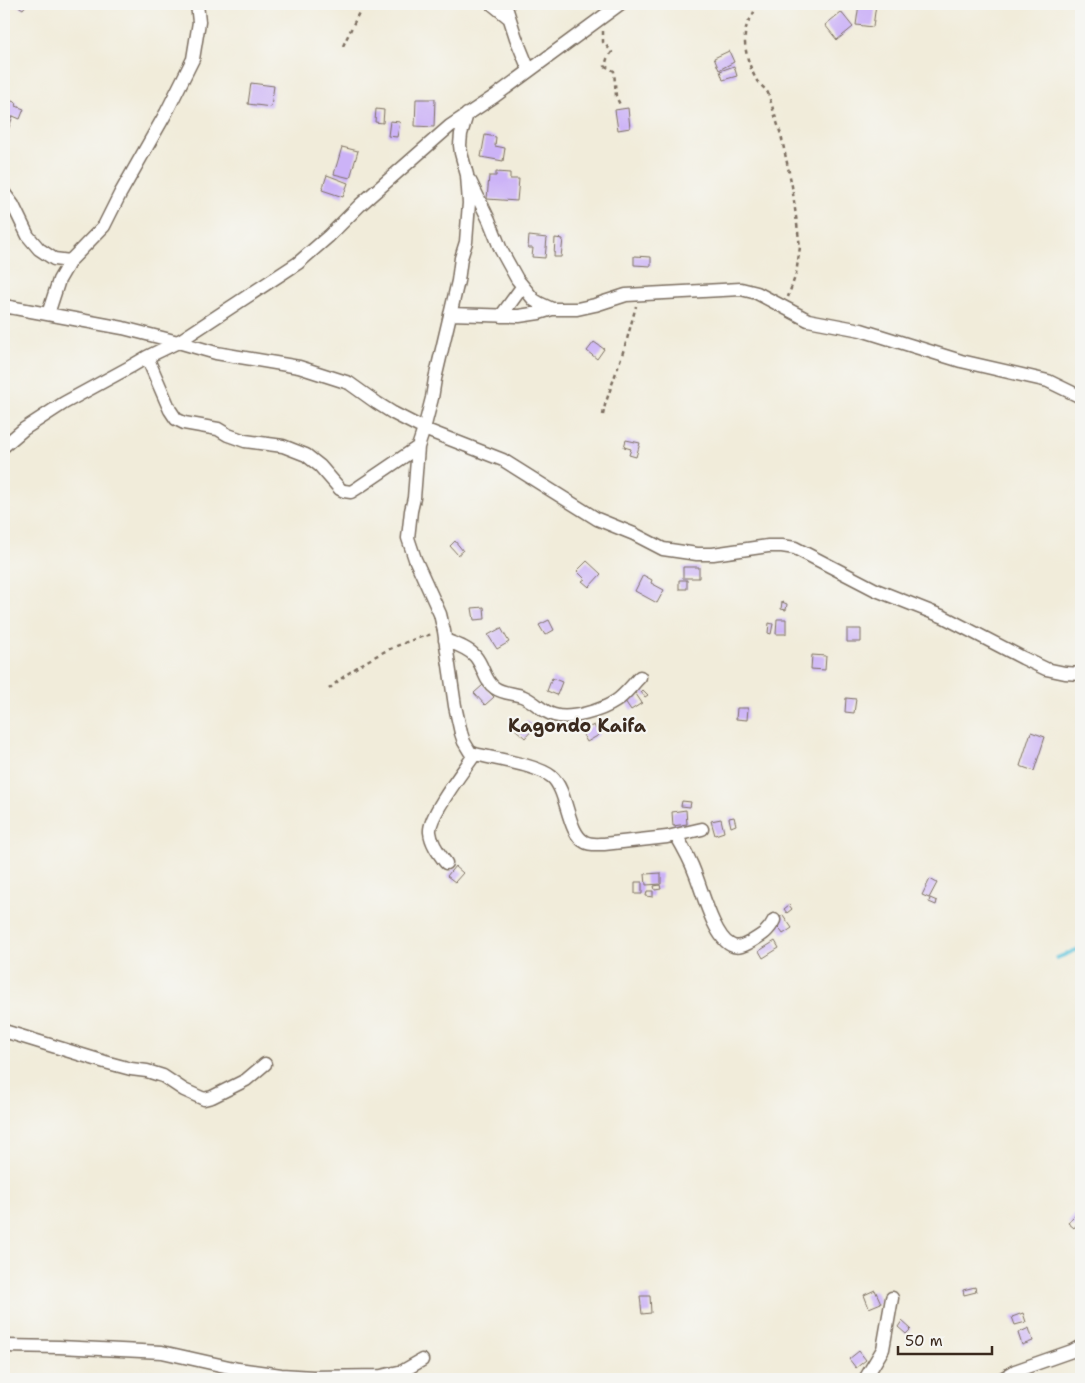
<svg xmlns="http://www.w3.org/2000/svg" width="1085" height="1383" font-family="'Shantell Sans',sans-serif">
<style>
.lines{fill:none;stroke-linecap:round;stroke-linejoin:round}
.stream{stroke:#5ec5dc;stroke-width:4}
.building{fill:#ccb3f7}
.minor-casing{stroke:#7b6e60;stroke-width:15}
.path{stroke:#7b6e60;stroke-width:2.5;stroke-dasharray:4 4;stroke-linecap:butt}
.minor{stroke:#fff;stroke-width:12}
.labels{text-anchor:middle;dominant-baseline:central;stroke-width:4.5;stroke-linejoin:round;paint-order:stroke}
.quarter-label{font-size:18px;font-weight:bold;fill:#3b2a1e;stroke:#f6f6f2}
</style>
<rect width="100%" height="100%" fill="#f6f6f2"/>
<filter id="ink" filterUnits="userSpaceOnUse"><feTurbulence type="fractalNoise" baseFrequency=".02" numOctaves="2"/><feDisplacementMap in="SourceGraphic" scale="10" xChannelSelector="R" yChannelSelector="G"/><feConvolveMatrix kernelMatrix="1 2 1 2 8 2 1 2 1" color-interpolation-filters="sRGB"/></filter>
<filter id="wash" filterUnits="userSpaceOnUse"><feTurbulence type="fractalNoise" baseFrequency=".0096" numOctaves="4" result="noise"/><feDisplacementMap in="SourceGraphic" scale="20" xChannelSelector="R" yChannelSelector="G"/><feGaussianBlur stdDeviation="1.12" result="paint"/><feColorMatrix in="noise" values="0 0 0 0 0 0 0 0 0 0 0 0 0 0 0 0 0 1.4 0 .05"/><feComposite in="paint" operator="in"/></filter>
<g filter="url(#wash)">
<rect width="100%" height="100%" fill="#f1ecda"/>
<g class="lines">
<!-- stream -->
<path class="stream" d="M1057,958L1081,948"/>
</g>
<g id="blocks">
<!-- building -->
<path class="building" d="M15,4H27L23,9Z
M859,4H876L873,27L856,25Z
M841,12L853,27L837,40L825,25Z
M729,51L734,62L719,70L714,58Z
M734,66L737,76L723,80L720,71Z
M251,83L274,86L271,107L248,104Z
M4,98L17,103L16,106L24,109L20,119L13,116L8,130L4,129Z
M416,99H435L434,127L415,126Z
M628,108L630,128L618,130L615,110Z
M376,109L384,110L383,123L375,122Z
M390,121L400,122L397,137L388,136Z
M485,135L496,137L495,146L505,148L503,161L481,157Z
M342,147L358,151L350,178L334,174Z
M496,172L510,173V179H519L517,201L487,199L489,176H496Z
M327,175L348,183L343,197L322,190Z
M529,236L547,238L545,258L532,257L533,248H528Z
M555,238L563,239L561,257H554Z
M634,256L651,257V266L634,265Z
M594,342L604,349L597,359L587,351Z
M626,440L640,443L636,457L629,455L631,449L624,447Z
M455,541L463,551L458,555L450,546Z
M587,561L601,574L589,587L582,581L585,579L577,571Z
M683,567H699V578H683Z
M643,575L652,580L651,583L664,590L657,603L635,591Z
M679,580H687V589H679Z
M782,602L787,604L786,610L781,609Z
M484,607L485,619L474,620L472,608Z
M777,619H786V634H776Z
M549,620L554,630L545,635L539,625Z
M769,623L773,624L771,634L768,633Z
M501,628L509,642L497,649L488,635Z
M847,629H861V642H847Z
M812,655L826,656L825,670L811,669Z
M552,678L562,682L557,695L547,691Z
M483,685L494,697L485,705L474,693Z
M643,690L648,695L645,697L641,692Z
M634,691L642,703L631,710L623,698Z
M846,698L856,699L854,713L845,712Z
M737,708H748L747,720L736,719Z
M527,720L535,727L525,738L515,729L519,724L521,726Z
M594,725L599,735L587,742L581,731Z
M1031,732L1045,737L1034,771L1020,766Z
M682,801L691,802L690,807L681,806Z
M686,810L687,824L673,826L672,812Z
M734,817L736,825L731,827L729,818Z
M721,819L724,832L715,835L711,821Z
M455,866L463,873L455,882L447,876Z
M661,873V884L646,885L645,874Z
M930,879L937,883L929,898L922,895Z
M635,882H642V894H635Z
M660,885L661,889L655,890L654,886Z
M647,891H653V897L646,896Z
M930,898L937,901L936,905L929,902Z
M789,905L792,909L787,913L784,909Z
M783,915L792,928L783,934L774,921Z
M775,941L779,948L763,958L759,951Z
M1077,1212L1081,1216V1219L1074,1228L1068,1223Z
M975,1287L976,1292L964,1295L963,1290Z
M875,1290L881,1303L869,1308L864,1295Z
M640,1296H650L651,1313L642,1314Z
M1023,1313L1026,1322L1015,1325L1012,1317Z
M902,1321L911,1329L906,1334L898,1327Z
M1029,1328L1033,1341L1022,1345L1018,1333Z
M859,1351L866,1360L856,1368L849,1359Z"/>
</g>
</g>
<g filter="url(#ink)">
<use href="#blocks" fill-opacity="0" stroke="#7b6e60" stroke-width="1"/>
<g class="lines">
<defs>
<path id="minor" d="M492,4L508,17
M505,4L516,38L529,70
M467,114L461,134L460,145L461,153L467,175L469,203L466,242L461,258L458,281L435,379L432,398L424,429L418,447L414,498L411,511L408,538L415,559L440,614L444,631L455,706L461,733L464,742L470,752L475,754C495,759 538,765 552,777C568,791 567,833 585,842C590,845 598,844 604,844L667,837L702,829
M470,181L489,220L501,250L517,279L534,300L539,303L552,309
M4,193L13,205L28,236L39,249L54,259L70,261
M4,306L123,328L178,342L216,353L299,367L349,383L377,403L393,413L424,429L503,460L597,519L634,534L663,549L697,554H713L768,546H782L795,548L876,590L944,617L1023,658L1046,669L1065,673L1081,674
M48,314L59,280L70,261L104,226L120,194L166,113L193,59L199,22L197,4
M450,314L519,316L539,313L552,309H577L595,305L626,295L741,289L757,293L808,320L861,330L961,361L1048,381L1081,397
M501,316L522,287
M147,357L170,410L176,419L184,423L218,429L228,435L245,441L283,446L306,455L320,466L340,489L344,491L351,492L359,487L418,447
M4,446L24,429L64,403L130,367L147,357L178,342L298,263L329,236L360,205L450,126L495,96L620,4
M445,640C455,644 468,648 475,656C484,666 484,681 495,688C504,694 515,693 524,697C535,702 543,712 554,715C570,720 601,711 616,701C625,695 632,685 640,677
M676,835C683,847 690,859 695,873C702,890 714,937 731,945C738,949 745,945 752,941C762,935 769,931 774,920
M446,863C440,855 431,844 430,832C428,816 464,770 475,754
M4,1031L105,1062L131,1069L147,1071L163,1076L184,1090L204,1099L212,1097L246,1080L265,1064
M4,1346L59,1347L162,1352L238,1369L281,1375L313,1377L381,1376L403,1371L422,1360
M865,1379L883,1349L892,1298
M1002,1379L1015,1371L1072,1351L1081,1346"/>
</defs>
<!-- minor casing -->
<use href="#minor" class="minor-casing"/>
<!-- path -->
<path class="path" d="M756,4C755,14 749,19 746,28C742,45 749,67 757,81C760,85 765,88 768,93L781,135L792,186L800,247L796,274L788,297
M603,31V42L612,52L607,59L605,66L614,71L616,96L621,107
M343,46L363,4
M603,415L605,405L626,343L636,306
M329,689C356,664 397,642 433,634"/>
<!-- minor -->
<use href="#minor" class="minor"/>
</g>
</g>
<g class="labels">
<!-- quarter labels -->
<g class="quarter-label">
<text x="577" y="726">Kagondo Kaifa</text>
</g>
</g>
<!-- margin -->
<rect width="1085" height="1383" fill="none" stroke="#f6f6f2" stroke-width="20"/>
<!-- scale -->
<path d="M898 1346v8h94v-8" fill="none" stroke="#3b2a1e" stroke-width="2.5"/>
<text x="905" y="1346" font-size="15" fill="#3b2a1e" stroke="#f6f6f2" stroke-width="4" paint-order="stroke">50 m</text>
</svg>
